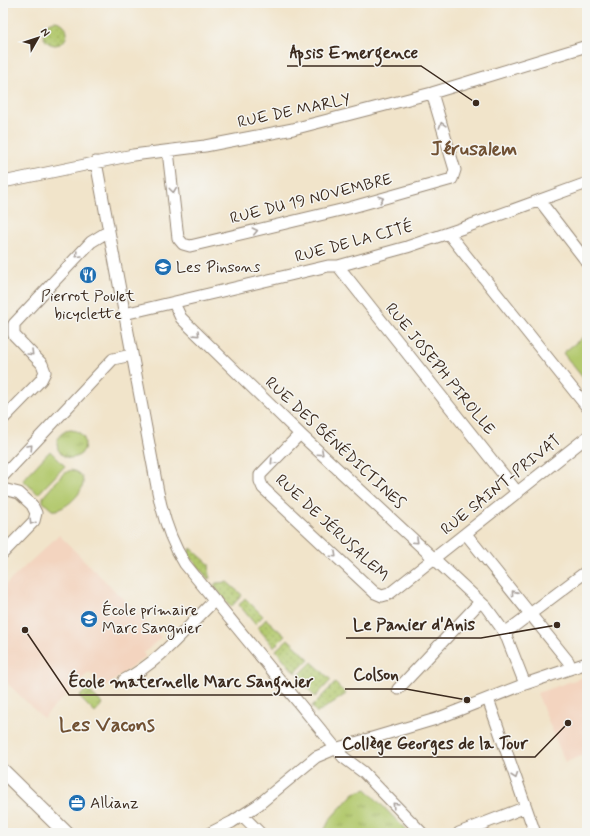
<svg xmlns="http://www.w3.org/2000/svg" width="590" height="836" font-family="Mynerve,sans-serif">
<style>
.built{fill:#f3d4bf}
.grass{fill:url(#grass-dots);stroke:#777a46}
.park{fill:url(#park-tufts);stroke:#777a46}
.garden{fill:#b3c96e;stroke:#777a46}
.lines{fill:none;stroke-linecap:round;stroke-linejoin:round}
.minor-casing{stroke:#968774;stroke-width:13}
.tertiary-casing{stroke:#968774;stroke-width:16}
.minor{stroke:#fff;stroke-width:11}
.tertiary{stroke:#fff;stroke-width:14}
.oneway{stroke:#a79f9a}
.labels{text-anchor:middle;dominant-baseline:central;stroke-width:3;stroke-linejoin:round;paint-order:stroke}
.street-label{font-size:16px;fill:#3b2a1e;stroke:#f6f6f2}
.poi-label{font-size:16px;fill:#3b2a1e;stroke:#f6f6f2;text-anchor:start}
.district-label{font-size:20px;font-weight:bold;fill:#715133;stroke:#f6f6f2}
.leader{fill:none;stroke:#3b2a1e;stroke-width:1.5}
.callout-dot{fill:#3b2a1e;stroke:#f6f6f2;stroke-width:1.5}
.callout-label{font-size:17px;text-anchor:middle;font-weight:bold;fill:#3b2a1e;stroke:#f6f6f2;stroke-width:3;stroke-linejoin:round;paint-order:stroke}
</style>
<defs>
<pattern id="grass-dots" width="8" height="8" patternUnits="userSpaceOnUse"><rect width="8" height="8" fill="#b3c96e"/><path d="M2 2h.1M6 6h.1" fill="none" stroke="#93a35a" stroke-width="1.8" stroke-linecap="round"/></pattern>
<pattern id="park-tufts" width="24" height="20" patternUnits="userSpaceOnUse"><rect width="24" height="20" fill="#b3c96e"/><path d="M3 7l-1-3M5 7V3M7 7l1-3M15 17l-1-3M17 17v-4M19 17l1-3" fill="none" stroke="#93a35a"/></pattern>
</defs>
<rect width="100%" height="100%" fill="#f6f6f2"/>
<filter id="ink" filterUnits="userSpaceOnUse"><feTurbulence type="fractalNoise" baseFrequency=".025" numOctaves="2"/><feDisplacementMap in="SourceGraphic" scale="8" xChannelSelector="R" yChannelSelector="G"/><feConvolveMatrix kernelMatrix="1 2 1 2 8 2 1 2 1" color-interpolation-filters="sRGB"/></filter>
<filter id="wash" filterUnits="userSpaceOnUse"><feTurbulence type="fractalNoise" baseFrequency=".012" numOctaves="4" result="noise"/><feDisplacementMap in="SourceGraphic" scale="16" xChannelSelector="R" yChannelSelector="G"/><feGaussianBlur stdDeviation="0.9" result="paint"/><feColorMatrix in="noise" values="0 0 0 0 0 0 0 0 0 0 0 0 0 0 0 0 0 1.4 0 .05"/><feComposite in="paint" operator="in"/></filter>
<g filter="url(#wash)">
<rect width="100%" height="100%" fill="#f1e4ca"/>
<!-- built -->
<path class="built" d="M59,535L161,637L144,653L145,657L105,687L89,672L43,718L3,679V587Z
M587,676V754L565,762L537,693Z"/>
<!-- grass -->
<path class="grass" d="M43 33a12 12 0 1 1 24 0a12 12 0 1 1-24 0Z
M191,548L209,564L210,578L208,579L190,556L188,553Z
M227,582L242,595L231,607L214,586L216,583Z
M245,598L263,616L255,624L239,605Z
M266,619L285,636L274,647L258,628Z
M288,639L309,659L295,673L276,650Z
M312,662L331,680L315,697L298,676Z
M335,683L346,694L317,713L312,706Z"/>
<!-- park -->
<path class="park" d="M57 444a14 14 0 1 1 28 0a14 14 0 1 1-28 0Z
M87,689L103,704L95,713L79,697Z
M366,789L409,833H323L330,819L354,793Z"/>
<!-- garden -->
<path class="garden" d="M587,334V383L563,353Z
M50,451L65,466L38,494L23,480Z
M71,470C102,479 65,513 52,510L43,502V497L63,474Z"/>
</g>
<g filter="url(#ink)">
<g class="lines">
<defs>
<path id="minor" d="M168,151L178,238L183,244L190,246L349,208L452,179L455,170L432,93
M96,162L158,492C163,517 171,542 185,564L343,757L363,772L422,833
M3,182L133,155L205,146L293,129L432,93L587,46
M540,201L587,262
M448,233L587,407
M338,266L518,493
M174,303L181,318L300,434L486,607L505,633L525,684
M124,314L328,266H338L407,247L463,228L587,183
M3,419L41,380L45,372L42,364L14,335V324L91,242L104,234L109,233
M300,434L260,475V481L263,488L375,593L382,596L389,594L587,437
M3,476L113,359L132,355
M3,489L19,493L32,505L36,513L34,521L3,553
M466,534L568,661L571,668
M505,633L587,571
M124,680C161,661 185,629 215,600
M398,689L480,602
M488,699L535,833
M242,815L260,833
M210,833L232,822L258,805L316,757L335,749L436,719L525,684L587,663
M459,833L526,807"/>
<path id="tertiary" d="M3,771L66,833"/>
</defs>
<!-- minor casing -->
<use href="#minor" class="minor-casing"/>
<!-- tertiary casing -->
<use href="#tertiary" class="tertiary-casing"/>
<!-- minor -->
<use href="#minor" class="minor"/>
<!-- tertiary -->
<use href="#tertiary" class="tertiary"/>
</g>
<!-- one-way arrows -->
<defs><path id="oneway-chevron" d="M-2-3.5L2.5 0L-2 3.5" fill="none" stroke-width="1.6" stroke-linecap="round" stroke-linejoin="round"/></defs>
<g class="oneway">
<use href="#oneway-chevron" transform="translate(442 125) rotate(-107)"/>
<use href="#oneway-chevron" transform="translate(173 190) rotate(83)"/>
<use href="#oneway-chevron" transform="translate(381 199) rotate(-16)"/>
<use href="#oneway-chevron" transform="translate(255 231) rotate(-13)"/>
<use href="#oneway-chevron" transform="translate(78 255) rotate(134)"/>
<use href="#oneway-chevron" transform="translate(197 334) rotate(44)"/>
<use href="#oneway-chevron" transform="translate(31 353) rotate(45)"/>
<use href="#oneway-chevron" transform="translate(30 447) rotate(-47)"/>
<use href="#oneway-chevron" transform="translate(321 453) rotate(43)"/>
<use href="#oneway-chevron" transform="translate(273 462) rotate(134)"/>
<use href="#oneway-chevron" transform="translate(32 522) rotate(124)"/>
<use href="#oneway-chevron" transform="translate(416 541) rotate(43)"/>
<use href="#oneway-chevron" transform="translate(334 555) rotate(43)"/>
<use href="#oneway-chevron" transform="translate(514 593) rotate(-129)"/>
<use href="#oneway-chevron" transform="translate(515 776) rotate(71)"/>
<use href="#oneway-chevron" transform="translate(395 805) rotate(-134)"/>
</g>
</g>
<!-- icons -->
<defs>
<symbol id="school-disc" viewBox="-11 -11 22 22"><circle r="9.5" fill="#1f6fb2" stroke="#f6f6f2"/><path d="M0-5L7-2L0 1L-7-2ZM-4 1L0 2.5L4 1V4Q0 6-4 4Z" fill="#fff"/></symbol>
<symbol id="restaurant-disc" viewBox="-11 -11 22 22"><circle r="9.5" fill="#1f6fb2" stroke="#f6f6f2"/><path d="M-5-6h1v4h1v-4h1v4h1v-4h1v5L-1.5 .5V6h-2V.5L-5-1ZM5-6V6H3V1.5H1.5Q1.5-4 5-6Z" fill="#fff"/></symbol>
<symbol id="office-disc" viewBox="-11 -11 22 22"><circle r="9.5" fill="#1f6fb2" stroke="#f6f6f2"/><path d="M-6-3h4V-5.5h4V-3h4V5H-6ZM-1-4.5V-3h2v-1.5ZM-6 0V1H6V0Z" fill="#fff"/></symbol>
</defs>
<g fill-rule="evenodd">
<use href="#school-disc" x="153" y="257" width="20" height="20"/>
<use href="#restaurant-disc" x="78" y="265" width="20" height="20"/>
<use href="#school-disc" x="79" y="609" width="20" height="20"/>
<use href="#office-disc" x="67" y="793" width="20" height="20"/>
</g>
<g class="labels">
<!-- street labels -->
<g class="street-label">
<text transform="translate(294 111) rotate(-12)">RUE DE MARLY</text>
<text transform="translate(311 199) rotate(-14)">RUE DU 19 NOVEMBRE</text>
<text transform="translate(354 242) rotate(-15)">RUE DE LA CITÉ</text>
<text transform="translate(440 369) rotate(51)">RUE JOSEPH PIROLLE</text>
<text transform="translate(335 443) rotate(43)">RUE DES BÉNÉDICTINES</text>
<text transform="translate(501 485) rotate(-39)">RUE SAINT-PRIVAT</text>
<text transform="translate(332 528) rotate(43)">RUE DE JÉRUSALEM</text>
</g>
<!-- poi labels -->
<g class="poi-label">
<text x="176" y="267">Les Pinsons</text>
<text x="88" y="296" text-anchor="middle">Pierrot Poulet<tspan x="88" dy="18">bicyclette</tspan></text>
<text x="102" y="610">École primaire<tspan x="102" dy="18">Marc Sangnier</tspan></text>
<text x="90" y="803">Allianz</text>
</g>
<!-- district labels -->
<g class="district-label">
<text x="474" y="149">Jérusalem</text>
<text x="107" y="725">Les Vacons</text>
</g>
</g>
<!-- callouts -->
<path class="leader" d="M476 103L421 66H287M557 625L481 638H346M467 700L406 689H345M25 630L69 695H312M568 723L535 757H335"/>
<g class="callout-dot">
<circle cx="476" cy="103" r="4"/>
<circle cx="557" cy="625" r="4"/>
<circle cx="467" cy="700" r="4"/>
<circle cx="25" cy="630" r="4"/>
<circle cx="568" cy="723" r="4"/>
</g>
<g class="callout-label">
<text x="354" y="58">Apsis Emergence</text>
<text x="414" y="630">Le Panier d'Anis</text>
<text x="376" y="680">Colson</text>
<text x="191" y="687">École maternelle Marc Sangnier</text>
<text x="435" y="749">Collège Georges de la Tour</text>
</g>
<!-- margin -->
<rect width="590" height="836" fill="none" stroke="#f6f6f2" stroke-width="16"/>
<!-- north arrow -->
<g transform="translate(38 38) rotate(51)" stroke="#f6f6f2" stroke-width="3" paint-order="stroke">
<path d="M0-3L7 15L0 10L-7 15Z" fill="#3b2a1e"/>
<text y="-6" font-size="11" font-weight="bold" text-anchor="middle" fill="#3b2a1e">N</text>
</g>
</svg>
